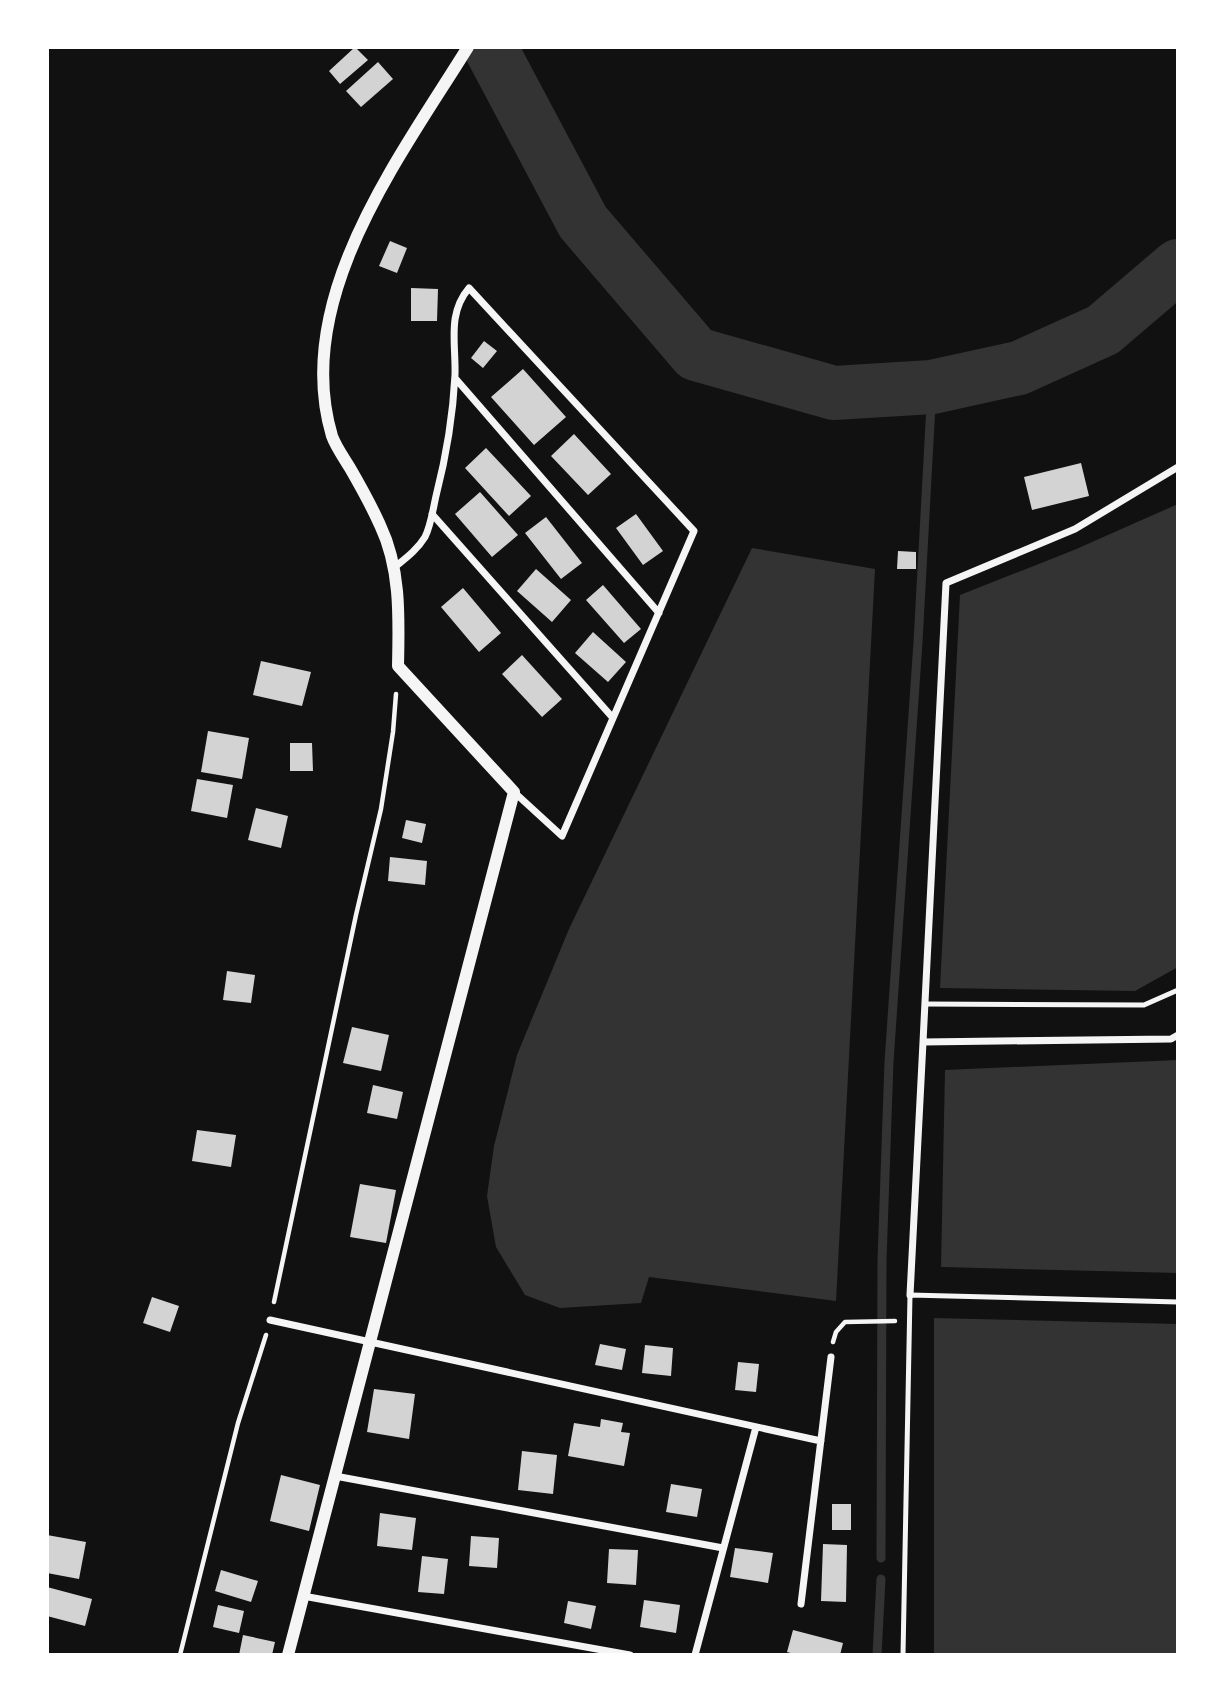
<svg xmlns="http://www.w3.org/2000/svg" width="1225" height="1702" font-family="Rubik,sans-serif">
<style>
.water{fill:#333}
.lines{fill:none;stroke-linecap:round;stroke-linejoin:round}
.stream{stroke:#333;stroke-width:9}
.river{stroke:#333;stroke-width:54}
.building{fill:#d3d3d3}
.path{stroke:#f5f5f5;stroke-width:4.5}
.service{stroke:#f5f5f5;stroke-width:5}
.minor{stroke:#f5f5f5;stroke-width:7}
.tertiary{stroke:#f5f5f5;stroke-width:12}
</style>
<rect width="100%" height="100%" fill="#111"/>
<!-- water -->
<path class="water" d="M1178,504V967L1135,991L940,988L960,595L1074,550Z
M752,548L875,569L836,1301L649,1277L641,1303L560,1308L525,1295L496,1247L487,1196L494,1146L517,1055L569,929Z
M1178,1060V1273L941,1267L945,1070Z
M934,1318L1178,1324V1655H934Z"/>
<g class="lines">
<!-- stream -->
<path class="stream" d="M881,1558L882,1260L889,1062L918,642L932,387
M877,1655L881,1579"/>
<!-- river -->
<path class="river" d="M490,47L583,222L696,354L834,393L932,387L1019,368L1103,330L1178,266"/>
</g>
<!-- building -->
<path class="building" d="M355,47L368,60L340,84L329,71Z
M378,62L393,79L361,107L346,91Z
M390,241L407,248L397,273L379,266Z
M411,288L438,289L437,321H411Z
M484,341L497,351L483,368L471,358Z
M523,369L566,417L534,445L491,397Z
M574,434L611,474L588,495L551,456Z
M486,448L531,496L509,516L465,468Z
M1081,463L1089,496L1032,510L1024,477Z
M480,492L518,535L492,557L455,514Z
M636,514L663,551L643,565L616,528Z
M546,517L582,563L561,579L525,533Z
M898,551L916,552V569H897Z
M536,569L571,600L552,622L517,591Z
M603,585L641,629L624,643L586,600Z
M463,588L501,633L479,652L441,607Z
M593,632L626,662L608,682L575,653Z
M522,655L562,699L542,717L502,674Z
M261,661L311,672L302,706L253,695Z
M208,731L249,738L242,779L201,772Z
M290,743H312L313,771H290Z
M197,779L233,785L227,818L191,811Z
M256,808L288,816L281,848L248,840Z
M406,820L426,824L422,843L402,838Z
M390,857L427,861L425,885L388,881Z
M227,971L255,975L251,1003L223,1000Z
M352,1027L389,1035L381,1071L343,1063Z
M373,1085L403,1092L397,1119L367,1113Z
M197,1130L236,1135L231,1167L192,1161Z
M360,1184L396,1190L386,1243L350,1237Z
M152,1297L179,1306L170,1332L143,1323Z
M600,1344L626,1349L622,1370L595,1365Z
M645,1345L673,1348L671,1376L642,1373Z
M738,1362L759,1364L756,1392L735,1390Z
M374,1389L415,1394L409,1439L367,1432Z
M601,1419L623,1423L621,1432L630,1433L624,1466L568,1456L574,1423L600,1427Z
M522,1451L557,1455L553,1494L518,1490Z
M281,1475L320,1485L309,1531L270,1521Z
M671,1484L702,1489L697,1517L666,1512Z
M832,1504H851V1530H832Z
M380,1513L416,1518L412,1550L377,1546Z
M47,1535L86,1542L79,1579L47,1573Z
M471,1536L499,1538L497,1568L469,1566Z
M823,1544L847,1545L846,1602L821,1601Z
M735,1548L773,1553L768,1583L730,1577Z
M609,1549L638,1550L636,1585L607,1583Z
M422,1556L448,1559L444,1594L418,1592Z
M221,1570L258,1581L251,1602L215,1591Z
M47,1587L92,1599L85,1626L47,1616Z
M644,1600L680,1605L676,1633L640,1627Z
M568,1601L596,1606L591,1629L564,1623Z
M218,1605L244,1611L239,1633L213,1627Z
M793,1630L843,1643L840,1655H798L787,1652Z
M243,1635L275,1642L272,1655H239Z"/>
<g class="lines">
<!-- path -->
<path class="path" d="M274,1302L356,915L381,809L393,732L396,694
M833,1342L836,1332L845,1322L895,1321
M180,1655L238,1423L266,1335"/>
<!-- service -->
<path class="service" d="M925,1004L1144,1005L1178,990
M903,1655L910,1295L1178,1302"/>
<!-- minor -->
<path class="minor" d="M455,378L659,613
M1178,467L1075,529L946,583L923,1042L1171,1039L1178,1035
M432,514L613,718
M395,567C406,558 417,550 425,537C431,525 433,509 436,496C446,457 453,415 455,375C456,343 447,314 469,288L694,531L562,836L514,792
M910,1295L923,1042
M270,1320L821,1441
M335,1476L723,1548
M303,1596L630,1655
M801,1604L831,1357
M695,1655L756,1427"/>
<!-- tertiary -->
<path class="tertiary" d="M288,1655L514,792L398,666C399,618 401,569 380,525C371,505 361,487 350,468C344,458 336,447 332,436C291,299 400,157 468,47"/>
</g>
<!-- border -->
<rect width="1225" height="1702" fill="none" stroke="#ffffff" stroke-width="98"/>
</svg>
